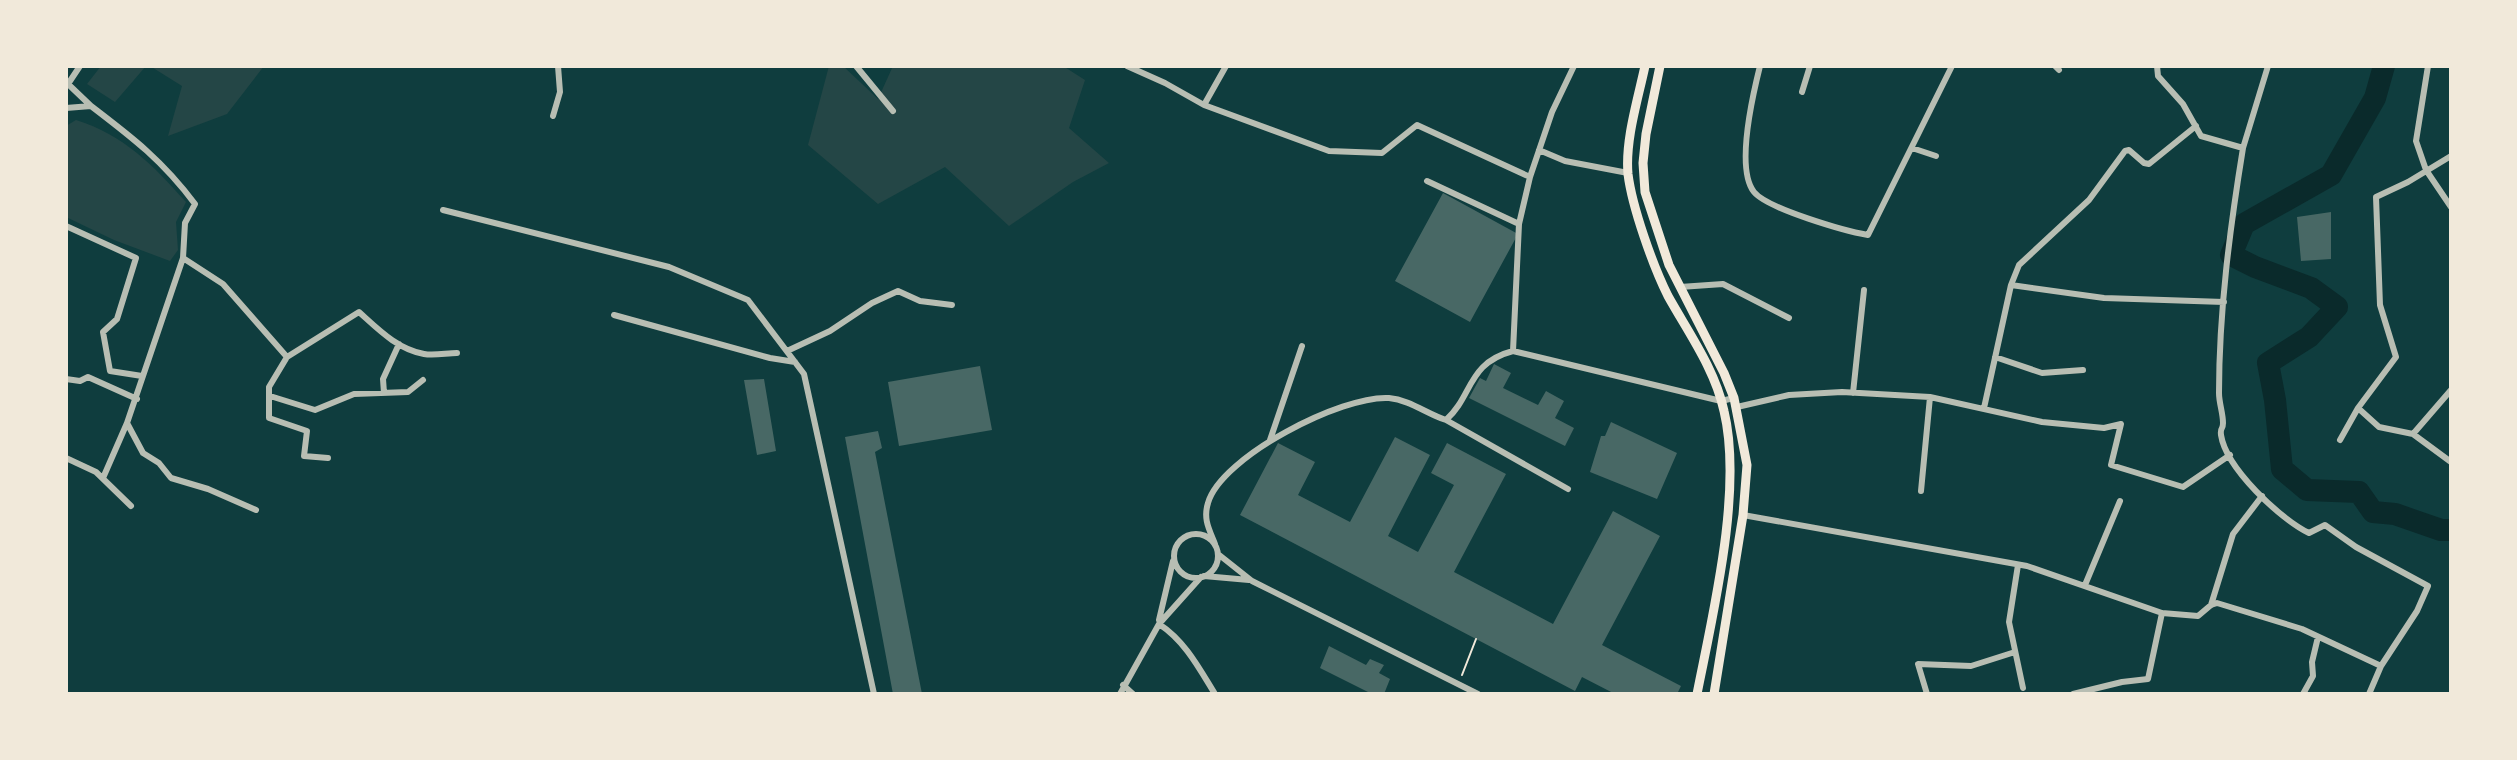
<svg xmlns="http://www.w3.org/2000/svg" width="2517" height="760" font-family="'PT Sans',sans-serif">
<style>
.green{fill:#244646}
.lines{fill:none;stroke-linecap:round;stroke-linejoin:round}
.river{stroke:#0a2a2b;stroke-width:22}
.building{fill:#486865}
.path{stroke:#f1e9da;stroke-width:2}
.minor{stroke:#b8beb3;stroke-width:6}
.primary{stroke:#f1e9da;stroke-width:9}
</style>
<rect width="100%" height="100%" fill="#0f3d3e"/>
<!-- green -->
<path class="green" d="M101,66H146L115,102L87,84Z
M150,66H264L227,114L168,136L182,86Z
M829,66H843L878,99L893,66H1063L1085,80L1069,128L1109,163L1073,182L1009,226L945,167L878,204L808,145Z
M76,120C124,135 153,165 186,202L176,222L178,250L170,261L114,240L66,217V126Z"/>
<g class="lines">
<!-- river -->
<path class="river" d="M2384,66L2375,98L2331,175L2244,224L2231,255L2255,267L2311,288L2337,307L2309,337L2268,363L2275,400L2282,469L2307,490L2359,492L2373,512L2395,514L2441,530H2451"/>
</g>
<!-- building -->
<path class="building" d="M1443,193L1518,234L1470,322L1395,281Z
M2331,212V259L2301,261L2297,217Z
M1494,364L1511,373L1503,388L1538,405L1546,391L1564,401L1555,418L1574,428L1565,446L1469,398L1480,378L1486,381Z
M980,366L992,430L899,446L888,382Z
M764,379L776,451L757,455L744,380Z
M1611,422L1677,453L1657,499L1590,472L1601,436H1605Z
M878,431L882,448L875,452L922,694H893L845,437Z
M1395,437L1430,455L1388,536L1418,552L1454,485L1431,473L1447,443L1506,474L1454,572L1553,624L1613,511L1660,536L1602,645L1681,686L1677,694H1615L1582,677L1575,691L1240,515L1278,443L1315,462L1298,495L1350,522Z
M1329,646L1366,665L1370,659L1384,665L1379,673L1390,679L1384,694H1372L1320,668Z"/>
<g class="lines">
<!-- path -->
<path class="path" d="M1462,675L1476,639"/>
<!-- minor -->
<path class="minor" d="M856,66L893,111
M1127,66L1165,83L1204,105
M1226,66L1204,105L1329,151L1382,153L1417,125L1530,177L1552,112L1574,66
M1760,66C1753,94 1735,168 1754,192C1768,209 1845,231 1868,235L1952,66
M2055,66L2059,70
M2157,66L2158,76L2183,104L2201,136L2243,148C2230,228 2219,311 2219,393C2219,403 2223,413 2223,423C2223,431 2220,426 2221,435C2226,468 2280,519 2309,533L2325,525L2356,547L2428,586L2417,611L2381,666
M2428,66L2416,141L2426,170L2451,207
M68,84L91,106
M68,84L80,66
M1802,92L1810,66
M66,108L91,106C133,138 163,161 195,204L185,223L183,258L127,423L143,453L159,463L171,478L208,489L256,510
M553,116L560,92L558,66
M1912,148L1936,156
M2243,148L2268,66
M1539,150L1565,161L1628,173
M1427,181L1519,224
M443,210L669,267L748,300L804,374L874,694
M66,226L136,258L117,319L103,332L110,371L142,376
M183,258L223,284L287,357L269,387V418L307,431L304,456L328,458
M2011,285L2104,298L2224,302
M1680,287L1723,284L1789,318
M614,315L770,358L795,362
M787,351L830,331L872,303L898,291L920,301L952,305
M1513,351L1519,224L1530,177
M287,357L359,312C378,329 397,349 424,354C434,356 447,353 457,353
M1995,357L2042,373L2083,370
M66,379L80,381L88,377L137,399
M384,393L383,379L399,344
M1853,393L1864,290
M270,396L315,410L354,394L408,392L423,380
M1737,407L1789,395L1842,392L1930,397L2042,422L2104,428L2121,424L2111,465L2183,487L2230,455
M1984,408L2011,285L2019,265L2089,200L2125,151L2129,150L2144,163L2149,164L2196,126
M2358,408L2396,357L2380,305L2376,197L2408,182L2451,156
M1446,420L1568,489
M2413,434L2451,390
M1270,440L1302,346
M2340,440L2358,408L2379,427L2413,434L2451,462
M66,458L96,472L131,506
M103,478L127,423
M1921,491L1930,397
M1743,515L2027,566L2162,613L2198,616L2211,605L2217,603L2302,629L2381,666L2369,694
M1174 556a22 22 0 1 1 44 0a22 22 0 1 1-44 0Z
M1215,544C1209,529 1203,519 1208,503C1221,457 1342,395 1389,398C1410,400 1427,414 1446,420C1473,396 1467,363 1513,351L1721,401L1734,398
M1218,554L1252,581L1478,694
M2018,565L2009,622L2023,688
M1204,576L1249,580
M2085,585L2120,501
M2211,605L2233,534L2262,496
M1159,620L1173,561
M1159,624C1185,641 1199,668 1215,694
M1123,685L1133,694
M1120,694L1159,624L1201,577
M1927,694L1918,664L1971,666L2015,652
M2073,694L2122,682L2148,679L2162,613
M2303,694L2313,676L2312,662L2318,637"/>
<!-- primary -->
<path class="primary" d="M1645,66C1638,99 1625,140 1628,174C1632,207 1653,266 1668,296C1688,332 1715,369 1724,411C1743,490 1713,613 1697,694
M1660,66L1646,134L1643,163L1645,192L1669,265L1724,373L1734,398L1747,465L1743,515L1714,694"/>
</g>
<!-- border -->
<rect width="2517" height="760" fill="none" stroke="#f1e9da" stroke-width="136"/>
</svg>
